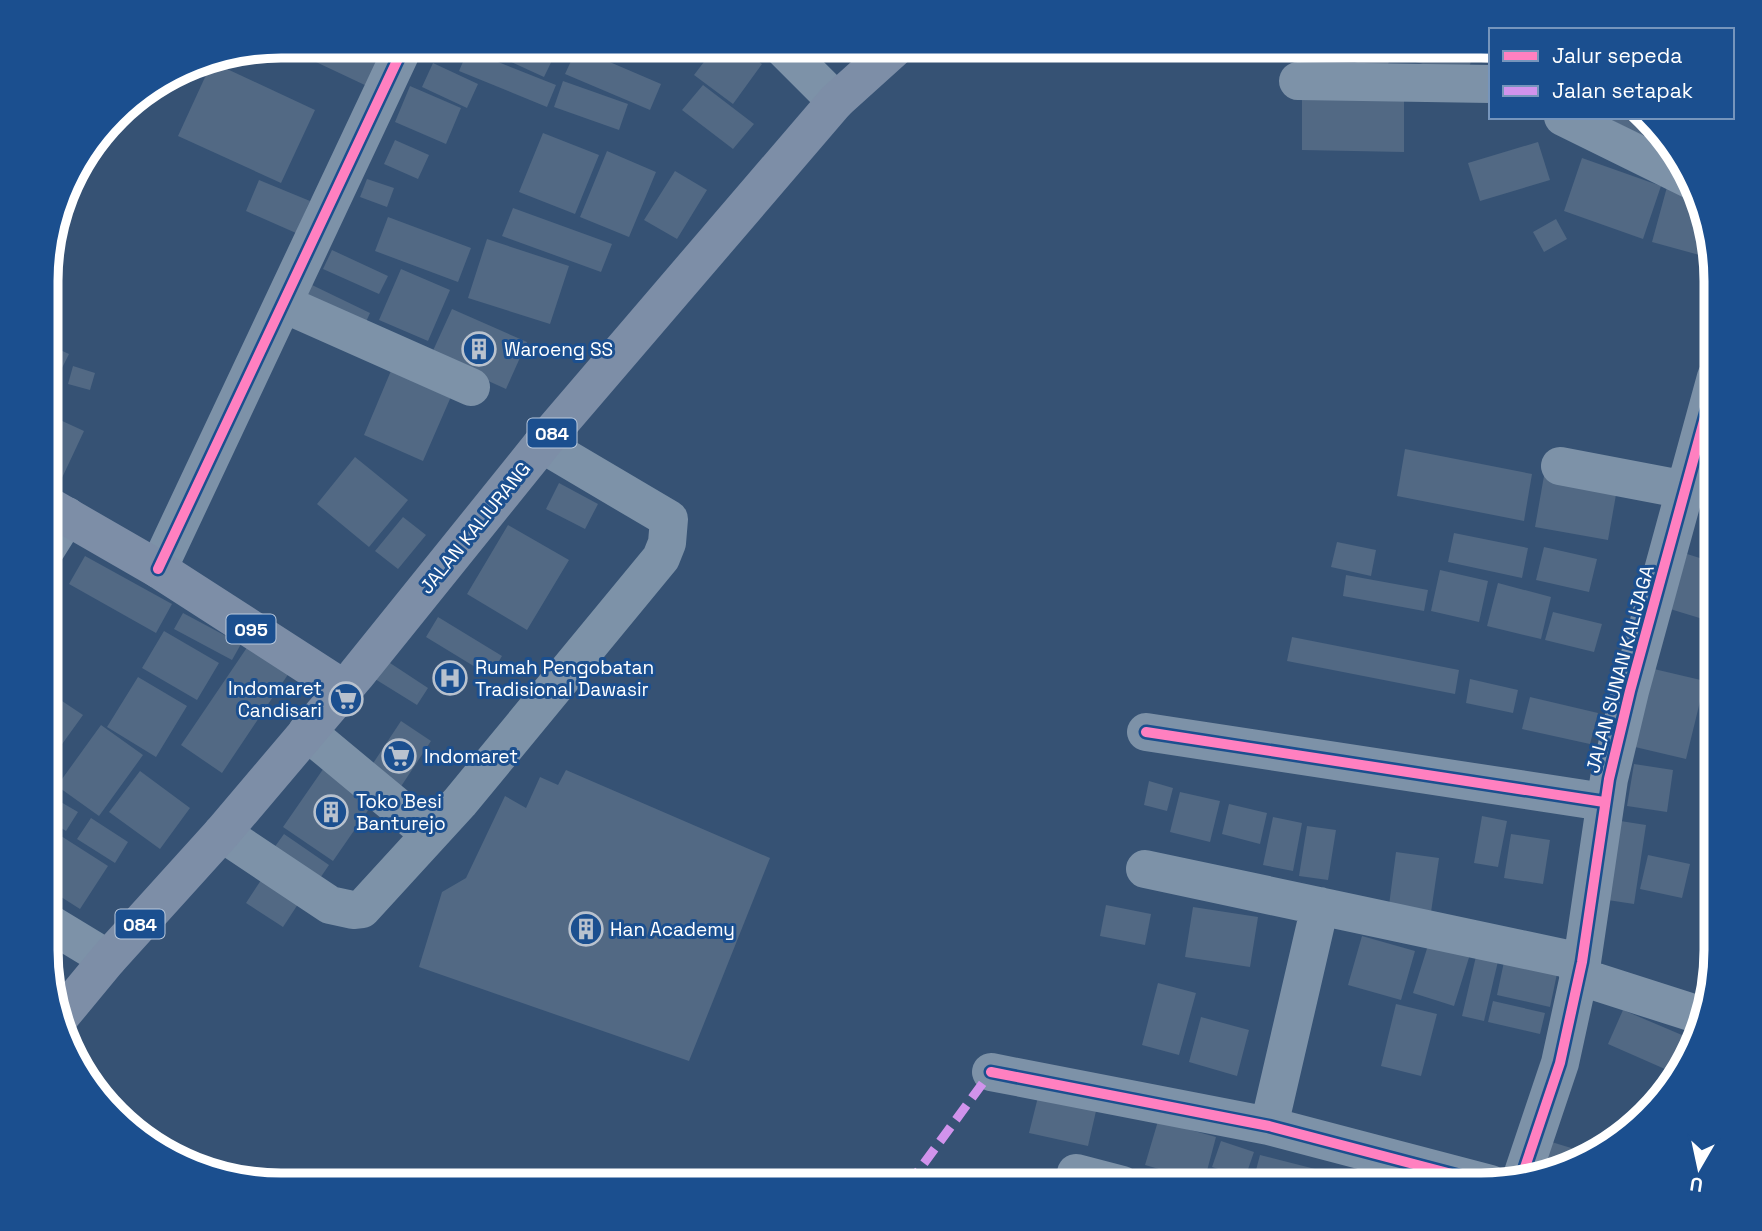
<svg xmlns="http://www.w3.org/2000/svg" width="1762" height="1231" font-family="'Space Grotesk',sans-serif">
<style>
.building{fill:#526984}
.lines{fill:none;stroke-linecap:round;stroke-linejoin:round}
.minor{stroke:#7d92a8;stroke-width:38}
.major{stroke:#7d8ea7;stroke-width:38}
.quiet{stroke:#d193ec;stroke-width:9;stroke-dasharray:18 9;stroke-linecap:butt}
.cycleway-casing{stroke:#1b4f8f;stroke-width:15}
.cycleway{stroke:#ff80c0;stroke-width:10}
.labels{text-anchor:middle;dominant-baseline:central;stroke-width:6;stroke-linejoin:round;paint-order:stroke}
.shield{fill:#1b4f8f;stroke:#bbcadd;stroke-width:2}
.shield-label{font-size:18px;font-weight:bold;fill:#fff}
.poi-label{font-size:19px;fill:#fff;stroke:#1b4f8f;text-anchor:start}
.street-label{font-size:19px;fill:#fff;stroke:#1b4f8f}
.rim{fill:none;stroke:#fff;stroke-width:9}
</style>
<rect width="100%" height="100%" fill="#365274"/>
<!-- building -->
<path class="building" d="M282,46H388L369,87Z
M511,46H559L544,77L505,59Z
M716,46H737L762,64L733,104L694,75Z
M1326,46H1395L1385,72L1324,52Z
M1400,46H1475L1467,76L1397,57Z
M577,48L661,84L650,110L565,74Z
M468,50L556,85L547,107L459,71Z
M212,62L315,110L281,183L178,136Z
M433,63L478,84L467,108L422,87Z
M563,81L628,104L619,130L554,107Z
M703,85L754,124L733,149L682,110Z
M410,86L461,108L446,144L395,122Z
M1302,95L1404,97V152L1302,150Z
M1606,117H1643L1650,126L1642,136Z
M543,133L599,155L575,214L519,192Z
M395,140L429,155L418,179L384,164Z
M1538,142L1550,180L1480,201L1468,163Z
M607,151L656,172L629,237L580,217Z
M1582,158L1661,186L1643,239L1564,211Z
M675,171L707,190L677,239L644,220Z
M367,179L394,188L387,207L360,197Z
M259,180L310,201L296,233L246,211Z
M1667,187L1697,195L1714,259L1652,242Z
M513,208L612,244L601,272L502,236Z
M388,217L471,248L458,282L375,251Z
M1556,219L1567,239L1544,252L1533,232Z
M487,239L569,266L550,324L468,298Z
M332,250L388,276L379,294L323,269Z
M401,269L450,290L428,341L379,320Z
M312,285L370,313L361,333L302,305Z
M452,309L527,342L506,389L431,355Z
M47,344L69,354L51,390L47,388Z
M73,366L95,373L90,390L68,384Z
M393,366L453,392L423,461L364,435Z
M47,414L84,431L61,480L47,474Z
M1405,449L1532,474L1524,521L1397,496Z
M355,457L408,500L369,547L317,504Z
M1544,476L1617,489L1608,540L1535,527Z
M559,483L598,504L585,529L546,509Z
M403,517L426,535L398,569L375,551Z
M508,525L569,560L527,630L467,594Z
M1454,533L1528,548L1522,578L1448,562Z
M1337,542L1376,550L1371,576L1331,567Z
M1544,547L1597,559L1589,592L1536,580Z
M1687,554L1716,563V623L1670,609Z
M85,556L172,604L156,633L69,584Z
M1440,570L1488,581L1479,622L1431,611Z
M1346,575L1428,590L1424,611L1343,596Z
M1498,583L1551,597L1541,639L1487,626Z
M1553,612L1602,624L1594,652L1545,640Z
M183,613L241,644L232,660L174,629Z
M438,617L502,656L490,676L426,637Z
M164,631L219,663L197,700L142,668Z
M1292,637L1459,670L1455,694L1287,661Z
M248,646L289,673L222,773L181,745Z
M387,661L428,688L417,705L375,679Z
M1654,669L1705,681L1686,759L1635,747Z
M138,677L187,706L156,757L107,727Z
M1470,679L1518,690L1513,713L1466,703Z
M47,691L83,715L47,765Z
M1530,697L1598,713L1590,744L1522,729Z
M401,721L431,741L398,791L368,771Z
M101,725L143,755L99,816L57,786Z
M328,762L378,796L333,861L283,827Z
M1634,764L1673,770L1667,812L1627,806Z
M566,770L770,858L689,1061L419,967L442,892L466,878L505,796L526,808L540,777L558,785Z
M140,771L190,808L160,849L109,812Z
M1149,781L1173,788L1167,811L1144,805Z
M1180,792L1220,801L1210,842L1170,832Z
M47,794L78,812L66,831L47,819Z
M1229,804L1267,813L1260,844L1222,834Z
M1482,816L1507,821L1498,867L1474,863Z
M1273,817L1302,823L1293,871L1263,865Z
M91,818L128,842L115,863L77,839Z
M1614,820L1646,825L1634,904L1601,899Z
M1307,826L1336,830L1328,880L1299,876Z
M47,827L108,866L80,909L47,888Z
M284,834L329,865L312,890L266,859Z
M1511,834L1550,840L1543,884L1504,878Z
M1396,852L1439,858L1430,919L1388,913Z
M1648,855L1690,864L1682,898L1640,889Z
M267,871L304,895L283,927L246,903Z
M1106,905L1151,914L1145,945L1100,936Z
M1193,907L1258,917L1250,967L1185,957Z
M1362,936L1415,951L1401,1000L1348,985Z
M1430,939L1471,951L1454,1006L1413,993Z
M1477,952L1499,957L1484,1021L1462,1016Z
M1505,957L1558,969L1550,1007L1497,995Z
M1158,983L1196,993L1179,1055L1142,1045Z
M1493,1001L1545,1013L1540,1034L1488,1022Z
M1396,1004L1437,1014L1421,1076L1381,1066Z
M1623,1010L1689,1038L1674,1073L1608,1044Z
M1201,1017L1249,1030L1237,1076L1189,1062Z
M1038,1097L1096,1111L1088,1146L1029,1133Z
M1638,1102L1651,1107L1630,1124Z
M1158,1121L1216,1137L1204,1182L1145,1165Z
M1545,1140L1581,1151L1577,1163L1536,1173Z
M1221,1141L1254,1152L1245,1178L1212,1167Z
M1260,1155L1370,1183L1369,1185H1252Z"/>
<g class="lines">
<!-- minor -->
<path class="minor" d="M781,46L836,101
M1298,81L1491,84
M1563,117L1693,181
M284,304L471,387
M1560,466L1686,490
M47,548L67,516
M158,569L404,46
M307,732L430,834
M1146,732L1604,802
M222,833L330,905L353,910L362,909L460,802L661,558L667,543L669,519L542,444
M1145,869L1582,962
M47,922L108,959
M1578,976L1706,1017
M991,1072L1269,1126L1490,1184
M1269,1126L1320,906
M1076,1173L1122,1185
M1522,1176L1560,1063L1582,962L1609,779L1630,691L1716,377"/>
<!-- major -->
<path class="major" d="M47,505L158,569L344,689
M60,1017L108,959L222,833L356,675L542,444L836,101L897,46"/>
<!-- quiet -->
<path class="quiet" d="M908,1185L991,1072"/>
<defs>
<path id="cycleway" d="M158,569L404,46
M1146,732L1604,802
M991,1072L1269,1126L1490,1184
M1522,1176L1560,1063L1582,962L1609,779L1630,691L1716,377"/>
</defs>
<!-- cycleway casing -->
<use href="#cycleway" class="cycleway-casing"/>
<!-- cycleway -->
<use href="#cycleway" class="cycleway"/>
</g>
<!-- icons -->
<defs>
<symbol id="building-ring" viewBox="-11 -11 22 22"><circle r="9.5" fill="#1b4f8f" stroke="#b9c2ce" stroke-width="1.5"/><path d="M-4-6H4V6H1V3H-1V6H-4ZM-2.5-4.3h1.7v1.8h-1.7ZM.8-4.3h1.7v1.8H.8ZM-2.5-1h1.7V.8h-1.7ZM.8-1h1.7V.8H.8Z" fill="#b9c2ce"/></symbol>
<symbol id="hospital-ring" viewBox="-11 -11 22 22"><circle r="9.5" fill="#1b4f8f" stroke="#b9c2ce" stroke-width="1.5"/><path d="M-5-5h3v3.5h4V-5h3V5h-3V1.5h-4V5h-3Z" fill="#b9c2ce"/></symbol>
<symbol id="supermarket-ring" viewBox="-11 -11 22 22"><circle r="9.5" fill="#1b4f8f" stroke="#b9c2ce" stroke-width="1.5"/><path d="M-6-5.5h2.5l.6 2H6L4.5 2H-2.5L-4.4-4H-6ZM-1.5 3.2a1.3 1.3 0 1 0 .1 0ZM3 3.2a1.3 1.3 0 1 0 .1 0Z" fill="#b9c2ce"/></symbol>
</defs>
<g fill-rule="evenodd">
<use href="#building-ring" x="460" y="330" width="38" height="38"/>
<use href="#hospital-ring" x="431" y="659" width="38" height="38"/>
<use href="#supermarket-ring" x="327" y="680" width="38" height="38"/>
<use href="#supermarket-ring" x="380" y="737" width="38" height="38"/>
<use href="#building-ring" x="312" y="793" width="38" height="38"/>
<use href="#building-ring" x="567" y="910" width="38" height="38"/>
</g>
<g class="labels">
<!-- shield labels -->
<g class="shield">
<rect x="527.5" y="418.5" width="49" height="29" rx="5"/>
<rect x="226.5" y="614.5" width="49" height="29" rx="5"/>
<rect x="115.5" y="909.5" width="49" height="29" rx="5"/>
</g>
<g class="shield-label">
<text x="552" y="433">084</text>
<text x="251" y="629">095</text>
<text x="140" y="924">084</text>
</g>
<!-- poi labels -->
<g class="poi-label">
<text x="504" y="349">Waroeng SS</text>
<text x="475" y="667">Rumah Pengobatan<tspan x="475" dy="22">Tradisional Dawasir</tspan></text>
<text x="322" y="688" text-anchor="end">Indomaret<tspan x="322" dy="22">Candisari</tspan></text>
<text x="424" y="756">Indomaret</text>
<text x="356" y="801">Toko Besi<tspan x="356" dy="22">Banturejo</tspan></text>
<text x="610" y="929">Han Academy</text>
</g>
<!-- street labels -->
<g class="street-label">
<text transform="translate(475 528) rotate(-51)">JALAN KALIURANG</text>
<text transform="translate(1620 669) rotate(-75)">JALAN SUNAN KALIJAGA</text>
</g>
</g>
<!-- crop -->
<path d="M0 0H1762V1231H0ZM281 58H1481A223 223 0 0 1 1704 281V950A223 223 0 0 1 1481 1173H281A223 223 0 0 1 58 950V281A223 223 0 0 1 281 58Z" fill="#1b4f8f" fill-rule="evenodd"/>
<path class="rim" d="M281 58H1481A223 223 0 0 1 1704 281V950A223 223 0 0 1 1481 1173H281A223 223 0 0 1 58 950V281A223 223 0 0 1 281 58Z"/>
<!-- legend -->
<rect x="1489" y="28" width="245" height="91" fill="#1b4f8f" stroke="#7695bc" stroke-width="2"/>
<rect x="1503" y="51" width="35" height="10" fill="#ff80c0" stroke="#7695bc" stroke-width="2"/>
<text x="1552" y="63" font-size="21" fill="#ffffff">Jalur sepeda</text>
<rect x="1503" y="86" width="35" height="10" fill="#d193ec" stroke="#7695bc" stroke-width="2"/>
<text x="1552" y="98" font-size="21" fill="#ffffff">Jalan setapak</text>
<!-- north arrow -->
<g transform="translate(1699 1168) rotate(189)" stroke="#1b4f8f" stroke-width="5" paint-order="stroke">
<path d="M0-5L12 26L0 18L-12 26Z" fill="#ffffff"/>
<text y="-10" font-size="19" font-weight="bold" text-anchor="middle" fill="#ffffff">U</text>
</g>
</svg>
